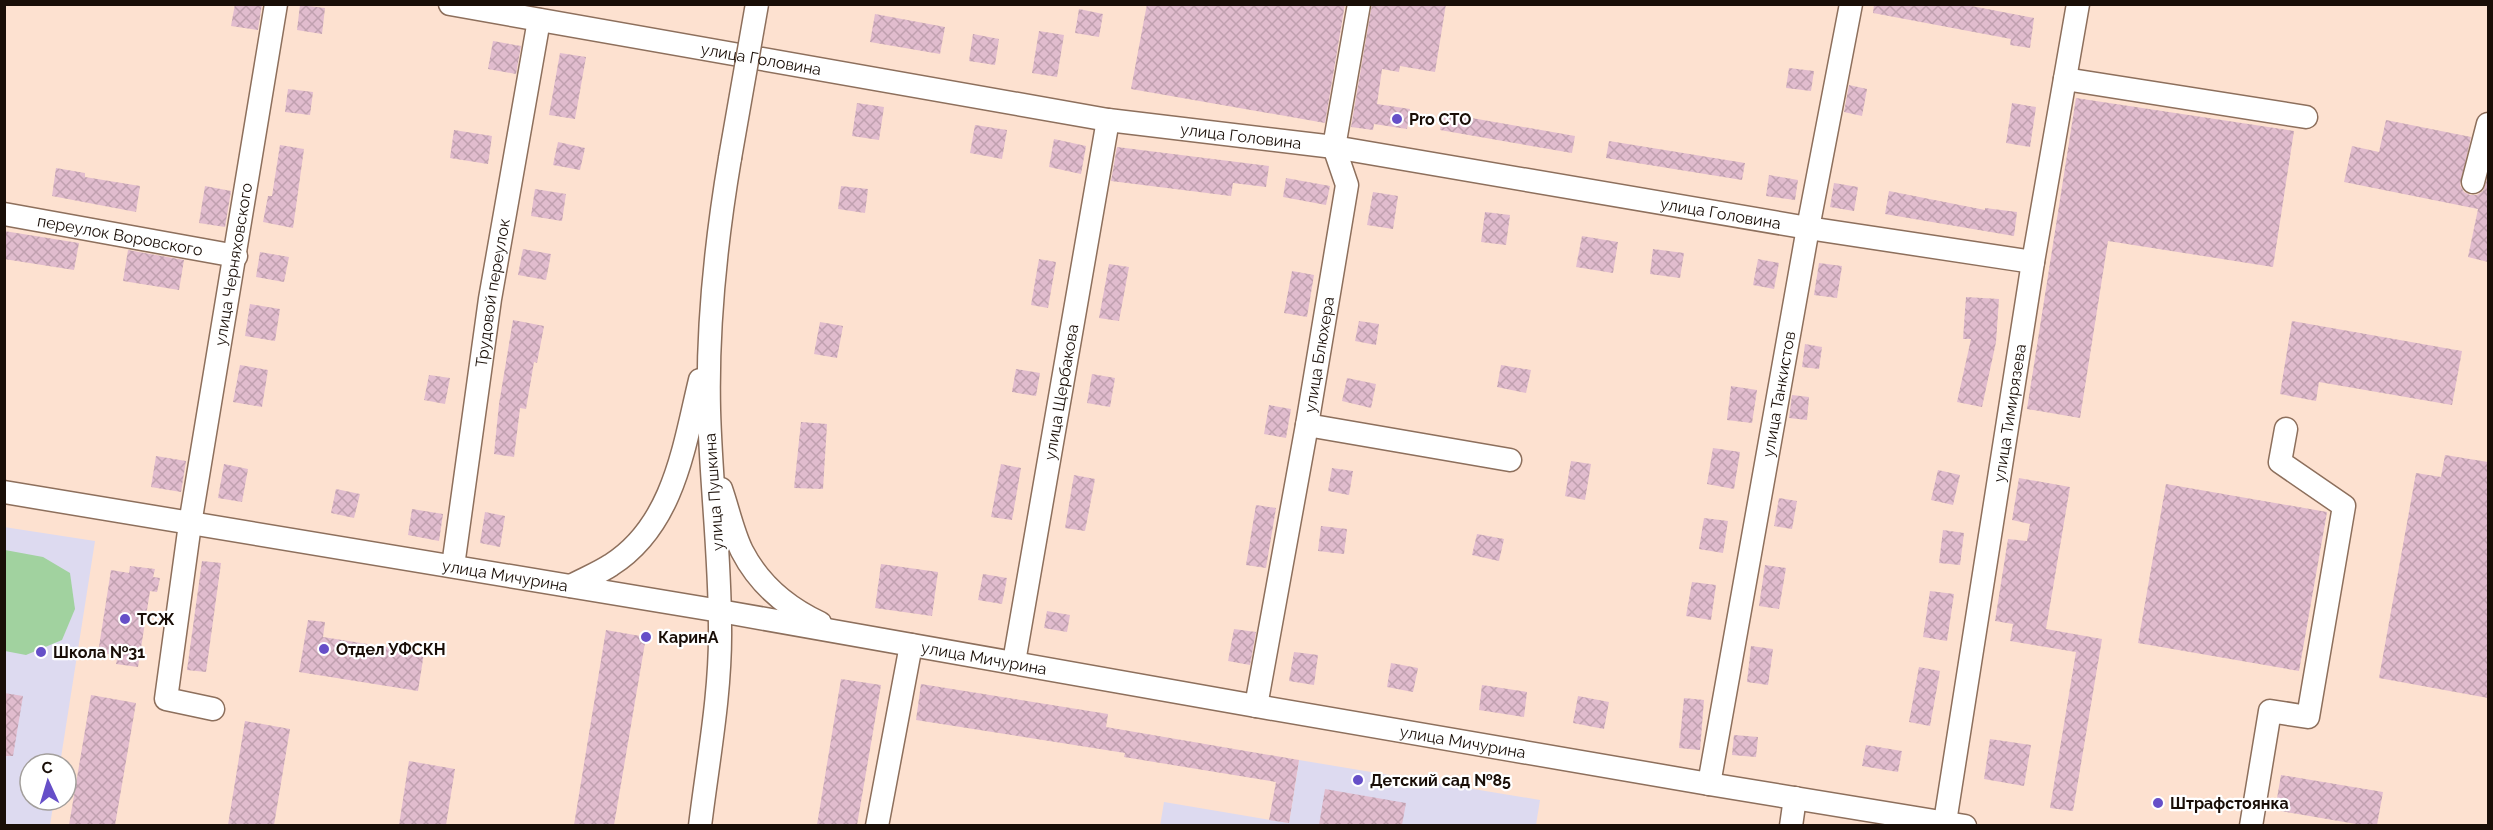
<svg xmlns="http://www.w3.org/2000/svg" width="2493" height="830" font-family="Raleway,sans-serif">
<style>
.education{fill:#dddaf0}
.green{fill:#a1d29f}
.building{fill:url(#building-cross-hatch)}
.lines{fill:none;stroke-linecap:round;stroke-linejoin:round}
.minor-casing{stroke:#8d6f5c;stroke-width:25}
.minor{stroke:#fff;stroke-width:22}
.minor-bridge-casing{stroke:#8d6f5c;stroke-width:25;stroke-linecap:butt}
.minor-bridge{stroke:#fff;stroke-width:22}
.poi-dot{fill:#664fc8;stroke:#fff;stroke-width:2}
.labels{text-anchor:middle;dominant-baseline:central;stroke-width:4.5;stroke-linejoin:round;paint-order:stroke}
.street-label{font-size:16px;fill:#190e07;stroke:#fff}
.poi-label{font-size:16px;font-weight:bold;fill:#190e07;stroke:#fff;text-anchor:start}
</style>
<defs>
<pattern id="building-cross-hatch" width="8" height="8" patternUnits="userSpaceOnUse" patternTransform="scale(1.5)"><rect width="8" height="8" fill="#e1bcce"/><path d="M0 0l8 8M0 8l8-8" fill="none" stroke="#c0a0af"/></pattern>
</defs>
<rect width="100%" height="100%" fill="#fde1d0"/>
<!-- education -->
<path class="education" d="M4,527L95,541L60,764H30V800H54L50,825H5Z
M1299,760L1540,800L1536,825L1160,826L1164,802L1289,823Z"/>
<!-- green -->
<path class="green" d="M5,550L43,557L70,573L75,609L62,640L26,655L5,651Z"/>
<!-- building -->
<path class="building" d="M235,4H262L258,30L231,26Z
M1147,4H1345L1325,123L1131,89Z
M1372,4H1446L1435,72L1400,66L1399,72L1382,69L1377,104L1410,109L1407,129L1374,124L1373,130L1351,127Z
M1874,4H1961L2034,18L2030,48L2010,45L2011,39L1873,13Z
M300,5L325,8L322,34L297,30Z
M1079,9L1103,14L1099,37L1075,33Z
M875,14L945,27L940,54L870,42Z
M1039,31L1064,35L1057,77L1032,73Z
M973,34L999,39L995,65L969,61Z
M493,41L521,46L516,74L488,69Z
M560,53L586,57L575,119L549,115Z
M1789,68L1814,71L1811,91L1786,88Z
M1849,85L1867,89L1862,116L1844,112Z
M288,89L313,92L310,115L285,112Z
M2076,98L2294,131L2273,267L2108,241L2080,418L2027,409Z
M857,103L884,107L879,140L852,136Z
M2012,103L2036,107L2030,147L2006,143Z
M1443,113L1575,136L1572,153L1440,130Z
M2386,120L2471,137L2460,185L2464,192L2470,195H2477L2483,191L2488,176V262L2468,257L2478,209L2344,182L2352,146L2379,152Z
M975,125L1007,130L1002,159L970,153Z
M454,130L492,136L488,164L450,158Z
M1054,139L1086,146L1081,174L1049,167Z
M1609,141L1745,163L1742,180L1606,158Z
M558,142L585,148L580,170L553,165Z
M280,145L304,149L293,228L263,222L268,196H272Z
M1117,147L1269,166L1266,187L1233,183L1231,196L1111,181Z
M56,168L85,173V177L140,186L136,212L52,196Z
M1769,175L1798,180L1795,200L1766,196Z
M1286,178L1330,186L1326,205L1283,197Z
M1834,183L1858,187L1854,211L1830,207Z
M205,186L231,191L225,227L199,223Z
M841,186L868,189L865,213L838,209Z
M535,189L566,194L562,221L531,216Z
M1889,191L1985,210V208L2017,212L2014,236L1885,214Z
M1373,192L1398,196L1393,229L1367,225Z
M1485,212L1510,215L1506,245L1481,242Z
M4,231L79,243L74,270L4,259Z
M1582,236L1618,242L1613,273L1576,267Z
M523,249L551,254L546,280L518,275Z
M1653,249L1684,253L1680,278L1650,274Z
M128,250L184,260L179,290L123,281Z
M260,252L289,257L284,282L256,277Z
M1039,259L1056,262L1048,308L1031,305Z
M1758,259L1779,263L1774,289L1753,285Z
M1819,263L1842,266L1837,298L1814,295Z
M1109,264L1129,267L1119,321L1099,318Z
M1292,271L1314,275L1307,317L1284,313Z
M1966,297L1999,299L1996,342L1982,407L1957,402L1971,339H1963Z
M250,304L280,309L275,341L245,336Z
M513,320L544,326L537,363L534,362L526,409L520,408L514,457L494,454L499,404Z
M1359,321L1379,324L1376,345L1355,341Z
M2292,321L2462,351L2452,405L2319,382L2316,401L2280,394Z
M820,322L843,326L837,358L814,354Z
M1805,344L1822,347L1819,369L1802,367Z
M240,365L268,370L262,407L233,402Z
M1501,365L1531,370L1526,393L1497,387Z
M1016,369L1040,373L1036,396L1012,392Z
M1092,374L1115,378L1110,407L1087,403Z
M429,375L450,378L445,404L424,400Z
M1347,378L1376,384L1371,408L1342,401Z
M1731,386L1757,390L1752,423L1727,420Z
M1792,395L1809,397L1807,420L1789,418Z
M1269,405L1291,409L1286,438L1264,434Z
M801,422L827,424L823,489L794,488Z
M1713,448L1740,452L1734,489L1707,484Z
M2445,455L2488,462V698L2379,678L2416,473L2441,477Z
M156,456L186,461L181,492L151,487Z
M1571,461L1591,464L1585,500L1565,496Z
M224,464L248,469L242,502L218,498Z
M1001,464L1021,468L1012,520L991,517Z
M1332,468L1353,471L1349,495L1328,491Z
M1938,470L1960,475L1953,505L1931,500Z
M1074,475L1095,479L1085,531L1065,528Z
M2019,478L2070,487L2046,629L2102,639L2073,811L2050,808L2076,652L2010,641L2013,624L1995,621L2008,539L2027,541L2030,524L2012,520Z
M2166,484L2327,512L2299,671L2138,643Z
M336,489L360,494L354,518L331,513Z
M1779,498L1797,501L1792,529L1774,526Z
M1256,505L1276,508L1266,568L1246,565Z
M412,509L443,514L439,541L408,535Z
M485,512L505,516L500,547L480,543Z
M1704,518L1728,521L1723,553L1699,549Z
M1321,526L1347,529L1344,554L1318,551Z
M1943,530L1964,533L1960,565L1939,563Z
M1477,534L1504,539L1499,561L1472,555Z
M202,561L221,563L206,672L187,670Z
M881,564L938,572L932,616L875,608Z
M1765,565L1786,568L1779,609L1759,606Z
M130,566L155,569L153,577L160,578L157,592L150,591L138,667L116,664L118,655L98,653L111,570L129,573Z
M983,574L1007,578L1002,604L978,600Z
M1692,582L1716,585L1711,620L1686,616Z
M1930,591L1954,594L1947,641L1923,637Z
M1047,611L1070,615L1067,632L1044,628Z
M308,620L325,622L323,637L424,653L418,691L299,672Z
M1234,629L1256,632L1250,665L1228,661Z
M606,630L646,637L614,825H574Z
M1751,646L1773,649L1768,685L1747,682Z
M1294,652L1318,655L1314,685L1289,681Z
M1391,663L1418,668L1413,692L1387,687Z
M1919,667L1940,671L1930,726L1909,722Z
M841,679L881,685L857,825H817Z
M921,684L1108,714L1106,727L1299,760L1289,823L1269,820L1276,782L1124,757L1125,753L916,720Z
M1482,685L1527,692L1524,717L1479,710Z
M4,693L23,696L13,756H4Z
M91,695L136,703L115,825H69Z
M1578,696L1609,702L1604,729L1573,723Z
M1684,698L1704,700L1700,750L1679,748Z
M245,721L290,729L274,825H228Z
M1734,735L1758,737L1756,757L1732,755Z
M1990,739L2031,745L2024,786L1984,779Z
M1866,745L1902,751L1898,772L1862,766Z
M409,761L455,769L446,825H399Z
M2281,775L2383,792L2377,825H2362L2275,810Z
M1325,789L1406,803L1402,825H1319Z"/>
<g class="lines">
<defs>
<g id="minor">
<path id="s1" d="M450,4L1108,120L1334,147L1808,228L2033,262"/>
<path d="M2065,79L2306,117"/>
<path d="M2473,182L2488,124"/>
<path id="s2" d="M4,214L236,256"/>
<path d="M1307,425L1510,460"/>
<path d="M721,489C728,509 733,533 742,551C759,584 788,608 820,623"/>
<path id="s3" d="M4,492L720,611L1256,706L1709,784L1965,826"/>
<path id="s4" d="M453,566L490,299L539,20"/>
<path d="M571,586C584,579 599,573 611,565C674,525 684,446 700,380"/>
<path id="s5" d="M1014,662L1108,120"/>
<path id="s6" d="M1256,706L1307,425L1347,185L1334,147L1359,4"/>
<path id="s7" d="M213,709L166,699L190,524L276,4"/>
<path id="s8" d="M1709,784L1808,228L1851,4"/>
<path id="s9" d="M1945,822L2033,262L2078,4"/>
<path d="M700,826C708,760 721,693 720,627C720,555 711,483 709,410C707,325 716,241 730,158"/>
<path d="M877,826L911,645"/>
<path d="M1791,826L1795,798"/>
<path d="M2251,826L2270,711L2308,717L2344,506L2280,462L2286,429"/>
</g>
</defs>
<!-- minor casing -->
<use href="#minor" class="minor-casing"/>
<!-- minor -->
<use href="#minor" class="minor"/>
<defs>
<path id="minor-bridge" d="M730,158L757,4"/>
</defs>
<!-- minor-bridge casing -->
<use href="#minor-bridge" class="minor-bridge-casing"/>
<!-- minor-bridge -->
<use href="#minor-bridge" class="minor-bridge"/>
</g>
<!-- markers -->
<g class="poi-dot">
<circle cx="1397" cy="119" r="6"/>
<circle cx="125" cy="619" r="6"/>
<circle cx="646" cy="637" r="6"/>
<circle cx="324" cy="649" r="6"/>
<circle cx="41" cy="652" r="6"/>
<circle cx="1358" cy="780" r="6"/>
<circle cx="2158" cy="803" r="6"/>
</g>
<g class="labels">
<!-- street labels -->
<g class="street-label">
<text stroke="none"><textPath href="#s1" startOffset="316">улица Головина</textPath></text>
<text stroke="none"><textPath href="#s1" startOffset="802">улица Головина</textPath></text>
<text stroke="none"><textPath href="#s1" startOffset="1288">улица Головина</textPath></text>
<text stroke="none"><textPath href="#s2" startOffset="118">переулок Воровского</textPath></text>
<text stroke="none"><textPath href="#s7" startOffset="488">улица Черняховского</textPath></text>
<text stroke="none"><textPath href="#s4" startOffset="276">Трудовой переулок</textPath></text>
<text stroke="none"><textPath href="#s6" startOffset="357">улица Блюхера</textPath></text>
<text stroke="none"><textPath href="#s5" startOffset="274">улица Щербакова</textPath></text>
<text stroke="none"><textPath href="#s8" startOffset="396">улица Танкистов</textPath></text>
<text stroke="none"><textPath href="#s9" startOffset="414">улица Тимирязева</textPath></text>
<text transform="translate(714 492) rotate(-94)">улица Пушкина</text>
<text stroke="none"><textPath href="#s3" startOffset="508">улица Мичурина</textPath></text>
<text stroke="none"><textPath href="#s3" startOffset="994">улица Мичурина</textPath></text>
<text stroke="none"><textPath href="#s3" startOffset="1480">улица Мичурина</textPath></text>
</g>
<!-- poi labels -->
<g class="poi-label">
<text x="1409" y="119">Pro СТО</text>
<text x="137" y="619">ТСЖ</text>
<text x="658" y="637">КаринА</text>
<text x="336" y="649">Отдел УФСКН</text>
<text x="53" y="652">Школа №31</text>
<text x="1370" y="780">Детский сад №85</text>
<text x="2170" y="803">Штрафстоянка</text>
</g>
</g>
<!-- border -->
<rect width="2493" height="830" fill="none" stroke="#190e07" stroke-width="12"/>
<!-- north arrow -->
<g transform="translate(48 782) rotate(356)"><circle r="28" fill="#ffffff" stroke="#a39f9c" stroke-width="1.5"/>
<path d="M0-4.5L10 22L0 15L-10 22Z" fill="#664fc8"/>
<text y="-9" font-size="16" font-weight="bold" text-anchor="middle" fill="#190e07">С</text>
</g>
</svg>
